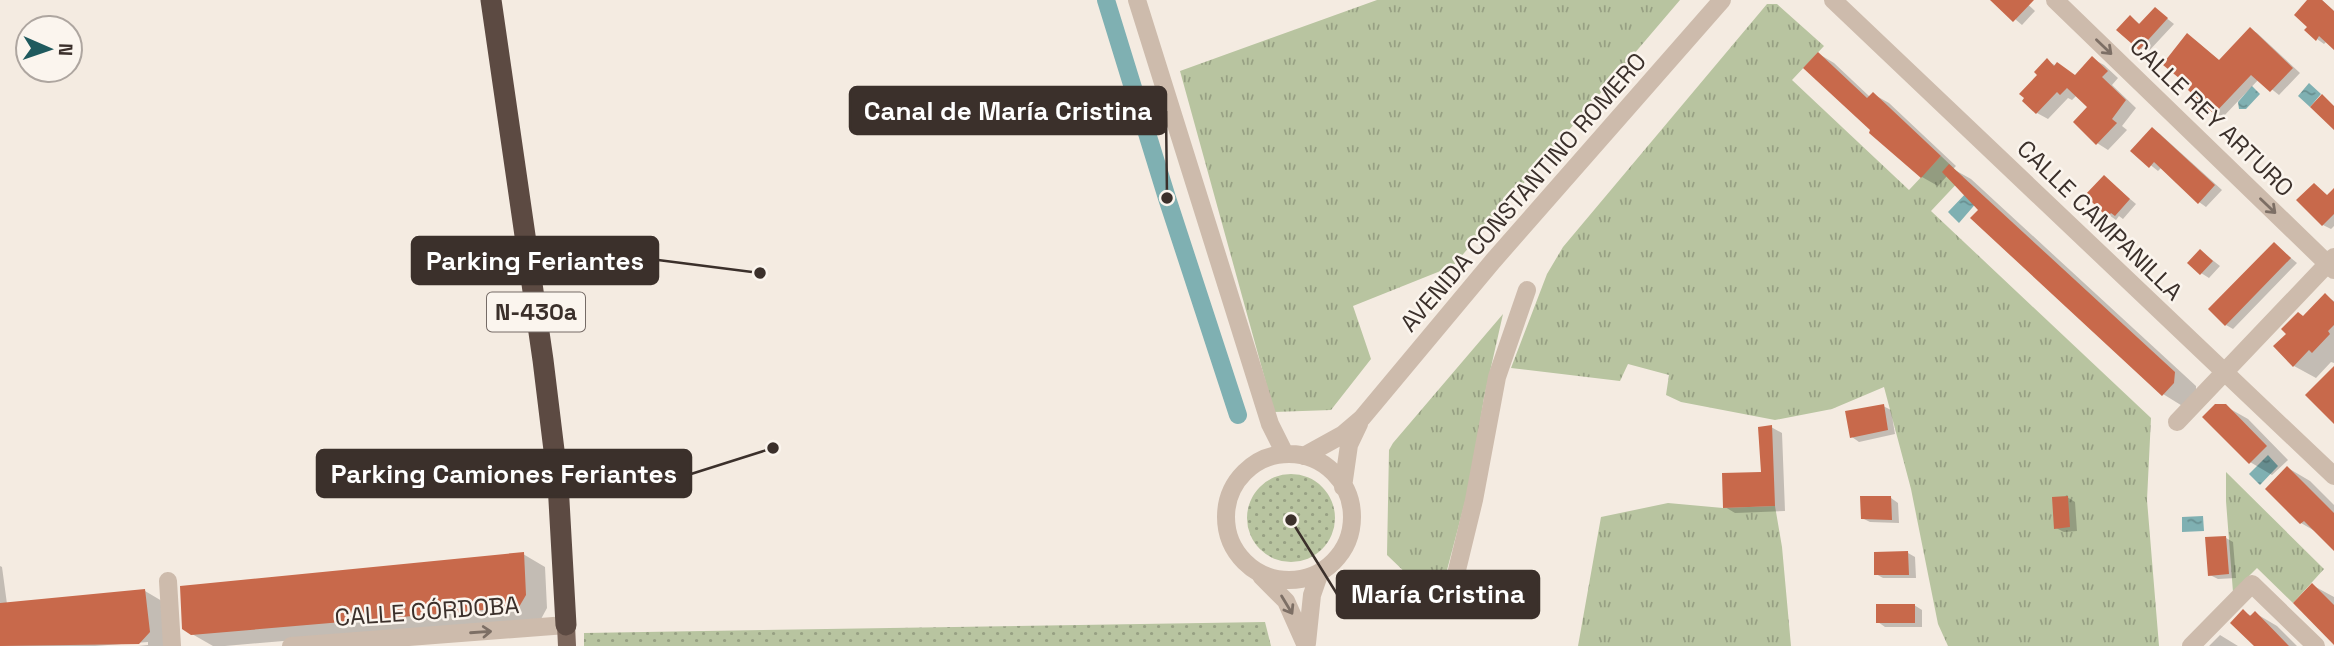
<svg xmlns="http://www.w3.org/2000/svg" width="2334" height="646" font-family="'Space Grotesk',sans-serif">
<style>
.grass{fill:url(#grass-tufts)}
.park{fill:url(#park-dots)}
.water{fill:url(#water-ripples)}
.shadow{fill:#0003}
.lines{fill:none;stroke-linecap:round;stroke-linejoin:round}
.canal{stroke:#7fb0b2;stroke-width:18}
.building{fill:#c8694b}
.minor{stroke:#cdbbac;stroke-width:18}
.major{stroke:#7d675c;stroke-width:18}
.highway{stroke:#5c4a42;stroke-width:21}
.oneway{stroke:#7d6f65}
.labels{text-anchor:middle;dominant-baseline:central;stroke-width:5;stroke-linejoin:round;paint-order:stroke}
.shield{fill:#fbf5ee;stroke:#756b66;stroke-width:2}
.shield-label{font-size:23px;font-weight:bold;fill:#3b302b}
.street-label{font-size:24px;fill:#3b302b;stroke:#fbf5ee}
.leader{fill:none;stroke:#3b302b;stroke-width:2.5}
.callout-dot{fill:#3b302b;stroke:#fbf5ee;stroke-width:2.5}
.callout{fill:#3b302b;stroke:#3b302b;stroke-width:2.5}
.callout-label{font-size:26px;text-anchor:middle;font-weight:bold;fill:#fff}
</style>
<defs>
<pattern id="grass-tufts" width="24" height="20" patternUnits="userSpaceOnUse" patternTransform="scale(1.75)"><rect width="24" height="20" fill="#b8c4a0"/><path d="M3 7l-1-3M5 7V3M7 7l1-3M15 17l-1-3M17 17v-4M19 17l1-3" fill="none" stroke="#97a083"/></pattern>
<pattern id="park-dots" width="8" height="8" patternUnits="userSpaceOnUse" patternTransform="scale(1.75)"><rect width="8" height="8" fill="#b8c4a0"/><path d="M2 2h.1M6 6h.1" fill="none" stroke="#97a083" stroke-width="1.8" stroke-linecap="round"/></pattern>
<pattern id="water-ripples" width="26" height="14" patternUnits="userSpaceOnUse" patternTransform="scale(1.75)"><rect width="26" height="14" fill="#7fb0b2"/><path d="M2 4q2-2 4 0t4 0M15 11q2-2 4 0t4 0" fill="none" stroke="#699091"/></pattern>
</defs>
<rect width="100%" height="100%" fill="#f4ebe1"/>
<!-- grass -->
<path class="grass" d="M1377,0H1680L1453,266L1353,306L1371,359L1331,410L1274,412L1180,71Z
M1767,4H1777L1824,46L1792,80L1909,190L1941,156L1963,177L1931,211L2151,418L2147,500L2159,646H1948L1938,624L1911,489L1884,387L1832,409L1775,420L1681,402L1666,395L1669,375L1628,364L1620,381L1511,368L1547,274L1563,247Z
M1503,314L1484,398L1470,483L1438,604L1387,555L1389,450L1393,443Z
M2226,472L2324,569L2293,603L2257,568L2233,592L2226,501Z
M1668,503L1723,508L1775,506L1782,547L1791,646H1578L1601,517Z"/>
<!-- park -->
<path class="park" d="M1247 518a44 44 0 1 1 88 0a44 44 0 1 1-88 0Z
M1265,622L1271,646H584V633Z"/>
<!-- water -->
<path class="water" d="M2309,83L2321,94L2310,107L2298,96Z
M2252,86L2260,94L2246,109H2239L2238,102Z
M1968,191L1978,201L1959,223L1948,212Z
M2268,455L2278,466L2260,485L2249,474Z
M2203,516L2204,531L2182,532V517Z"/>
<!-- shadow -->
<path class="shadow" d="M1993,0H2023L2035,11L2022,25Z
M2309,0H2322L2334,11V48L2327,41L2324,44L2317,39L2309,27Z
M2155,9L2174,24L2147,53L2140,49L2130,17L2141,25Z
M2250,29L2257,33L2300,73L2279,95L2259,79L2223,117L2215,113L2195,40L2220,61Z
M1819,54L1834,63L1870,97L1873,94L1889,103L1956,166L1953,169L1971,179L2196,386V395L2184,407L2163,394L1947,176L1938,186L1922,177L1871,133L1873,130Z
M2093,59L2104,65L2118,78L2112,85L2136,108L2122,126L2127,130L2108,150L2097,143L2089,107L2077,95L2072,100L2068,98L2048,119L2037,113L2039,75L2047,61L2076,76Z
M2152,129L2160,134L2222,190L2206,207L2199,202L2162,167L2158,171L2133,151Z
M2104,177L2136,204L2123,219L2119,216L2116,220L2109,215Z
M2314,185L2328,196L2334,190V226L2331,229L2323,225L2299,200Z
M2274,244L2297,263L2233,329L2226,325Z
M2201,251L2220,266L2209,278L2201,273Z
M2325,296L2334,301V363L2331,362L2316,378L2294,366L2276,346Z
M1883,406L1891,410L1895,434L1859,442L1852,437Z
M2225,406L2248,419L2288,460L2272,475L2250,462Z
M1771,427L1782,433L1785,511L1735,513L1725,507L1763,474Z
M2288,468L2310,481L2334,505V548L2320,534L2301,523L2268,489Z
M2067,497L2075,502L2077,531L2064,532L2056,528Z
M1891,498L1898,503L1899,523L1870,522L1862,518Z
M2226,538L2233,542L2236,578L2218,579L2210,575Z
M1908,553L1915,557L1916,578H1883L1876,574Z
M523,554L545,567L547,608L541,619L225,646H213L192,634Z
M0,566L2,567L7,604L145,591L167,604L171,646H138L148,645V642L95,646H0Z
M2312,585L2334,597V642Z
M1914,605L1922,610V627H1885L1878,622Z
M2243,612L2252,616L2255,613L2277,626L2297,646H2256Z
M2220,635L2238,646H2209Z"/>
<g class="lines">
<!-- canal -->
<path class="canal" d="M1106,0L1167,198L1238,415"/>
</g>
<!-- building -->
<path class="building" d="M1990,0H2034L2013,22Z
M2307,0H2322L2334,11V50L2319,36L2316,41L2304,30L2307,27L2294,15Z
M2155,7L2168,18L2139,50L2116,30L2130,15L2139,24Z
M2250,27L2293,68L2270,92L2251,75L2214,114L2188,90L2190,87L2163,65L2166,62L2165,61L2187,33L2219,60Z
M1818,52L1867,98L1873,92L1941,156L1921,178L1869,133L1870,130L1803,68Z
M2092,56L2108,71L2102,77L2126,100L2112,119L2117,123L2096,145L2073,122L2087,107L2067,88L2060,95L2057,92L2036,114L2022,101L2024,98L2019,94L2037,75L2034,72L2047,58L2054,66L2057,62L2075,75Z
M2322,94L2334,106V130L2310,107Z
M2152,127L2215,185L2198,204L2154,162L2149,168L2130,151Z
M1949,164L2175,372L2174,383L2162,396L1970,218L1978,210L1942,172Z
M2104,175L2130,199L2115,216L2111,213L2107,217L2085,195Z
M2314,183L2327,195L2334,188V214L2322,226L2296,200Z
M2274,242L2291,258L2225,326L2208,309Z
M2200,249L2213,261L2200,275L2187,263Z
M2325,293L2334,302V325L2328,331L2330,334L2312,353L2309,350L2293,367L2273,346L2286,334L2281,329L2298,312L2303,316Z
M2334,366V424L2305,395Z
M1884,404L1888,430L1850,438L1845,411Z
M2215,404H2226L2267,446L2249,464L2202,417Z
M1772,425L1775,506L1723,508L1722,473L1761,472L1758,427Z
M2287,466L2334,513V551L2304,521L2300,524L2265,489Z
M1860,496H1891L1892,520L1861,519Z
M2068,496L2070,527L2054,529L2052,497Z
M2226,536L2229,574L2208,576L2205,537Z
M1908,551L1909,575H1874V552Z
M524,552L526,595L519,607L191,635L182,629L180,586Z
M2312,583L2334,605V645L2293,603Z
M145,589L150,632L139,644L0,646V603Z
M1876,604H1915V623H1876Z
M2243,609L2250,616L2255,611L2289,646H2254L2230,623Z"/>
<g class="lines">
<!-- minor -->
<path class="minor" d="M1137,0L1270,424L1285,454
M1833,0L2334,476
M2055,0L2334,270
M2177,422L2334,257
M1226 517a63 63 0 1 1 126 0a63 63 0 1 1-126 0Z
M1304,456L1342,435L1362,418L1493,261L1722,0
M1343,487L1349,445L1359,424
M1261,576L1286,601L1306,646
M168,581L172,646
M1449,603L1474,500L1497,377L1527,290
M1307,643L1312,595L1320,572
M291,646L566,625
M2191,646L2252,584L2316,646"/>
<!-- major -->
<path class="major" d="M566,625L567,646"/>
<!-- highway -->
<path class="highway" d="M491,0L543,360L558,483L566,625"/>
</g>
<!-- one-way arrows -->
<defs><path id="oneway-shaft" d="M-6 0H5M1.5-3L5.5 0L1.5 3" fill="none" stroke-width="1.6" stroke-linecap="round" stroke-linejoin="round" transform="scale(1.75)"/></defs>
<g class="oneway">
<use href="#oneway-shaft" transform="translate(2104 47) rotate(44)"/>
<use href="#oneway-shaft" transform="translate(2268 206) rotate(44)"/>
<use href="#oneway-shaft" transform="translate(1287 605) rotate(59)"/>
<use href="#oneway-shaft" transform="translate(481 632) rotate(-4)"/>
</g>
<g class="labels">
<!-- shield labels -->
<rect class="shield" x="487" y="292.5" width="98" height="39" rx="5"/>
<g class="shield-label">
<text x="536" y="312">N-430a</text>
</g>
<!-- street labels -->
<g class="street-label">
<text transform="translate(2212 117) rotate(44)">CALLE REY ARTURO</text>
<text transform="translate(1523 192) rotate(-49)">AVENIDA CONSTANTINO ROMERO</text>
<text transform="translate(2100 220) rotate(44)">CALLE CAMPANILLA</text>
<text transform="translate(427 611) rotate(-4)">CALLE CÓRDOBA</text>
</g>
</g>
<!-- callouts -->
<path class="leader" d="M1167 198L1166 111M760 273L658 260M773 448L691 474M1291 520L1337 594"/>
<g class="callout-dot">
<circle cx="1167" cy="198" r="7"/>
<circle cx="760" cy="273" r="7"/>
<circle cx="773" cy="448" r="7"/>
<circle cx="1291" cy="520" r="7"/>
</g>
<g class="callout">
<rect x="850" y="87" width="316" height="47" rx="7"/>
<rect x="412" y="237" width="246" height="47" rx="7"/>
<rect x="317" y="450" width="374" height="47" rx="7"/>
<rect x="1337" y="571" width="202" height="47" rx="7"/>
</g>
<g class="callout-label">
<text x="1008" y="120">Canal de María Cristina</text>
<text x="535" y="270">Parking Feriantes</text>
<text x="504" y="483">Parking Camiones Feriantes</text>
<text x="1438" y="603">María Cristina</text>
</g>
<!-- north arrow -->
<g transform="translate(49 49) rotate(92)"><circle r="33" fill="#fbf5ee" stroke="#aea6a0" stroke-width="2"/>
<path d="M0-5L12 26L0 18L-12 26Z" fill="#1f5a5e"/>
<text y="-10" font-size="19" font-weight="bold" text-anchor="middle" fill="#3b302b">N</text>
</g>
</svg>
